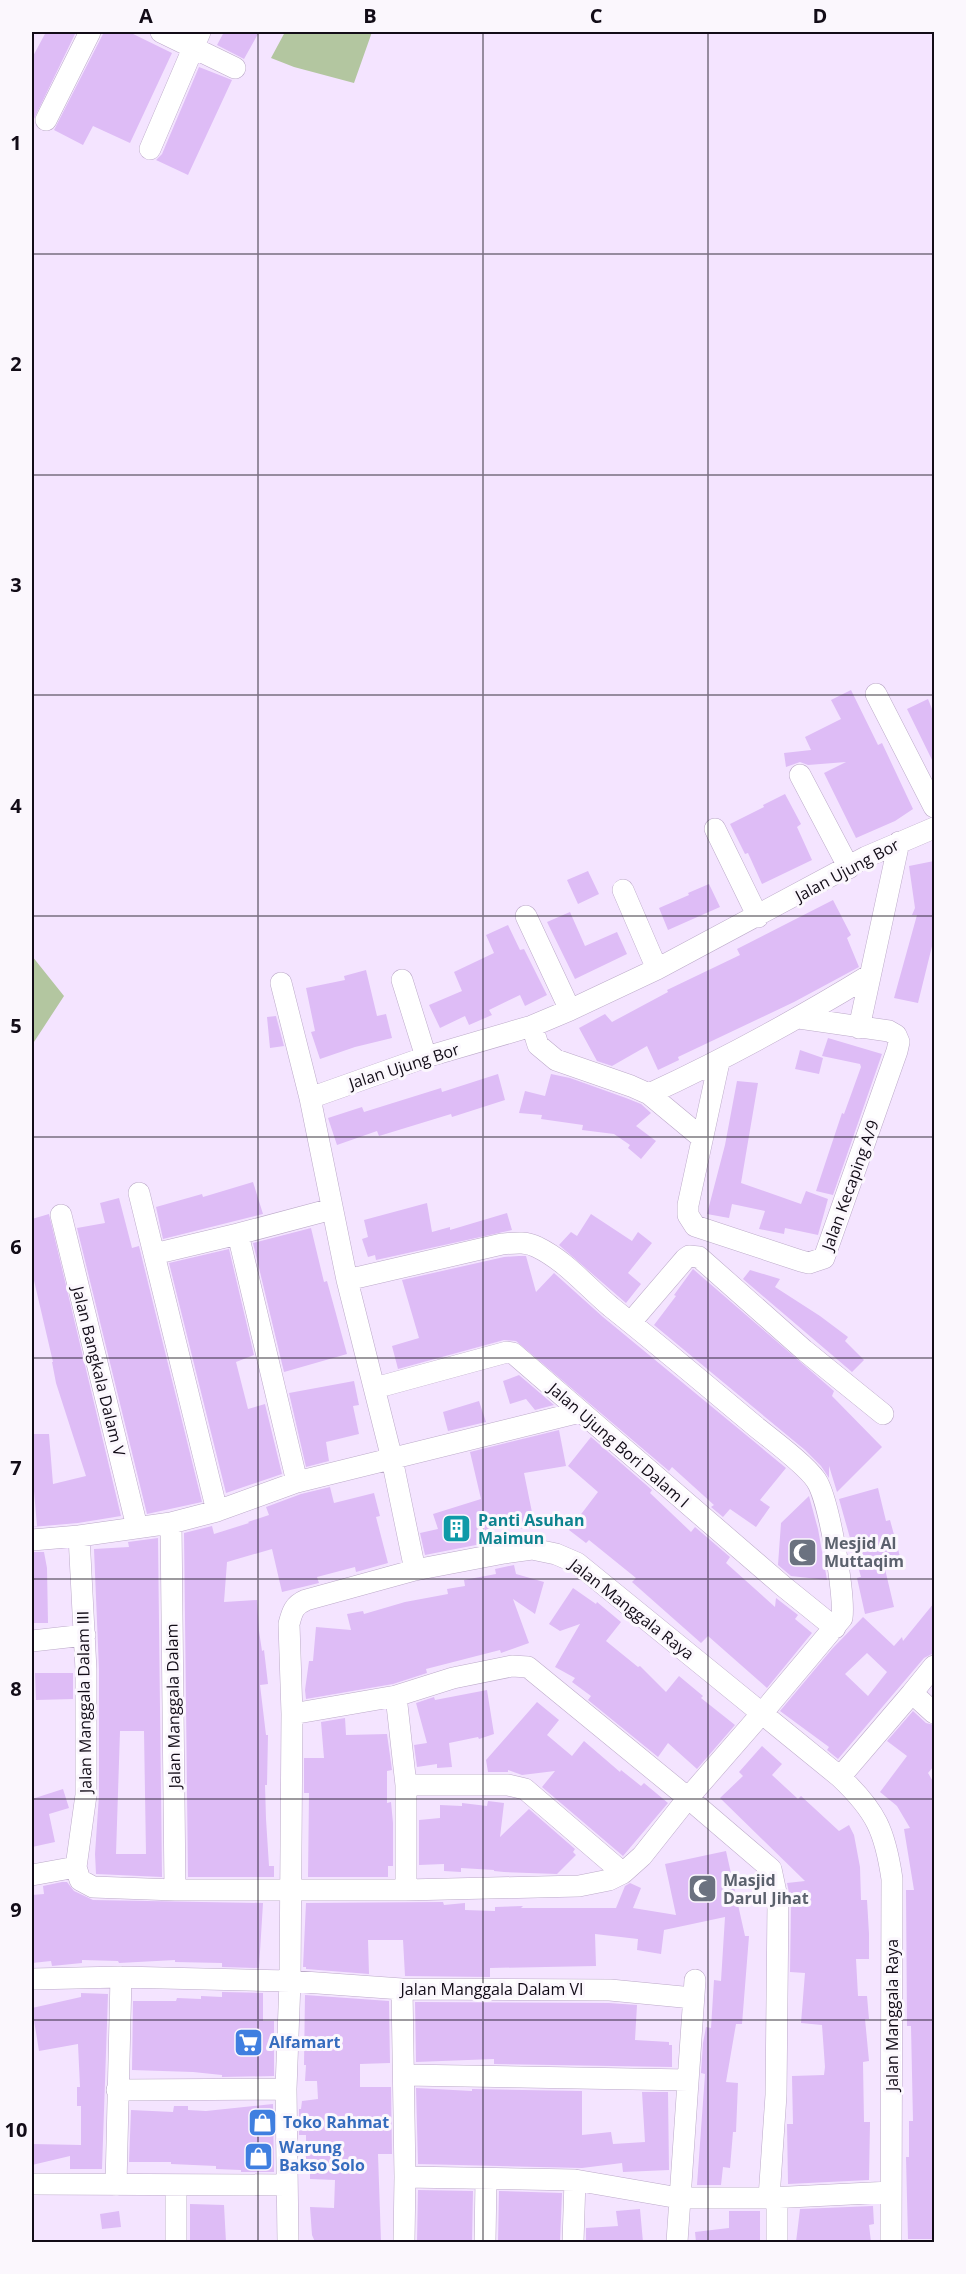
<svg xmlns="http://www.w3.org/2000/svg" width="966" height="2274" font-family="'Open Sans',sans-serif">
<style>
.green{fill:#b3c6a0}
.building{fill:#debcf6;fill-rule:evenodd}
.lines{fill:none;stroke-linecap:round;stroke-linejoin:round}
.minor-casing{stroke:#bcaac9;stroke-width:22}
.minor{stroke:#fff;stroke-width:21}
.grid{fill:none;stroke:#120c17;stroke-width:1.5;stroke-opacity:0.55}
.labels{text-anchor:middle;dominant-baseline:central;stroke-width:6;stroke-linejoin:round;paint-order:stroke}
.street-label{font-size:16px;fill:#120c17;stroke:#fbf7fd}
.culture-label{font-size:16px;font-weight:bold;fill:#0d838f;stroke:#fbf7fd;text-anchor:start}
.worship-label{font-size:16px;font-weight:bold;fill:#5b616d;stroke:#fbf7fd;text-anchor:start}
.shop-label{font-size:16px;font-weight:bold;fill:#366cbe;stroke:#fbf7fd;text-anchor:start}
.neatline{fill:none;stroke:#120c17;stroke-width:2}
.grid-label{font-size:20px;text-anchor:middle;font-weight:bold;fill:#120c17}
</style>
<rect width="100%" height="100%" fill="#f4e4ff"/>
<!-- green -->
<path class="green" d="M285,32H372L354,83L294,67L271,58Z
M32,956L64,996L32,1045Z"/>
<!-- building -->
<path class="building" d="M46,32H70L75,34L34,119L32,118V58Z
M104,32H129L172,53L130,143L93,126L83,145L54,130Z
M224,32H259L244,59L217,45Z
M199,67L232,80L188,175L156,160L162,154Z
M851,690L878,745L882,743L913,809L895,821L856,838L824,773L846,762L808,765L800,762L786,767L784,753L811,750L805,737L841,719L831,700Z
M928,699L934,714V764L907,709Z
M785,794L801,824L797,827L812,860L762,884L748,853L745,854L730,824L764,807L763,805Z
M934,861V938L918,1003L894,998L917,915H912L915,908L909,866Z
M588,871L599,894L578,904L567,880Z
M709,884L720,907L668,930L659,908L689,895L688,893Z
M833,900L851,935L847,938L859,967L794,1002L678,1057L679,1060L658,1070L647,1046L612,1066L597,1061L579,1028L605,1014L612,1022L668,992L667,990L740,955L737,949Z
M570,912L585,946L617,932L627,954L575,979L547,922Z
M508,925L520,950L524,949L547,995L525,1006L520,995L489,1010L492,1015L469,1025L465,1016L440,1028L429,1005L462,991L454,972L494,953L486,935Z
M366,970L377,1016L386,1014L392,1038L355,1047L320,1059L311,1032L315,1031L306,988L345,980L344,976Z
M276,1016L284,1046L270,1048L267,1017Z
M828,1038L882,1054L833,1195L816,1191L842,1113L844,1114L861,1067L860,1064L822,1056Z
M800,1050L823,1058L819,1074L795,1069Z
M498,1074L505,1100L452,1117L451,1114L379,1136L377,1131L337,1145L328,1118L362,1107L364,1112L441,1088L442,1092Z
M551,1074L570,1078L626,1098L641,1104L651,1113L636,1126L656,1141L641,1159L628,1148L630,1145L614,1134L582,1130L583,1125L541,1119L542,1115L519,1113L525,1091L545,1096Z
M737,1081L758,1083L741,1183L801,1204L806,1191L828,1199L818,1235L785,1228L784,1234L759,1229L765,1211L732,1204L729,1218L707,1214L725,1145Z
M253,1182L263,1214L163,1239L156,1207L202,1194L203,1197Z
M119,1198L132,1248L139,1246L202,1502L147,1514L77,1228L105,1223L100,1203Z
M427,1203L432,1232L450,1227V1230L507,1213L512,1230L376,1260L375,1255L368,1257L362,1239L368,1237L364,1220Z
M49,1214L121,1516L78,1523L32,1527L37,1526L34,1491H32V1434H49L53,1484L86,1476L56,1383L52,1362H53L32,1272V1219Z
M591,1214L632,1241L638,1232L652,1243L628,1273L641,1284L626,1303L559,1245L571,1232L577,1236Z
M311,1228L324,1282L327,1281L347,1354L284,1372L253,1243Z
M229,1249L254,1355L236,1362L248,1409L265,1404L282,1474L226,1493L169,1263Z
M519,1256H526L536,1292L554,1273L603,1317L786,1468L760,1500L770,1507L756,1527L730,1509L723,1517L711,1507L714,1505L672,1467L669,1471L516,1341L504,1340L398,1369L392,1346L419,1338L402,1280L504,1257Z
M693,1269L834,1391L832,1396L882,1447L837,1492L829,1466V1478L821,1466L805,1450L654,1325L676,1296L674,1295Z
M750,1270L780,1279L775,1287L820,1316L848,1337L845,1341L864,1360L852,1372L743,1279Z
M519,1375L554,1405L535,1410L526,1399L510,1404L503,1381Z
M354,1381L359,1405L353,1406L359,1434L326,1442L329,1461L306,1467L289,1393Z
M479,1401L486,1422L448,1431L443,1412Z
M559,1430L566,1466L524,1473L535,1527L518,1529L517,1523L477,1533L481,1544L425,1555L420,1533L438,1529L433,1514L481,1499L470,1452Z
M591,1437L652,1490L650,1493L691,1532L695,1527L730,1557L726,1563L775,1607L776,1598L798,1615L795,1619L812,1633L767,1688L708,1636L701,1643L632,1582L636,1578L589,1540L586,1543L569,1530L598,1492L568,1466Z
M330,1487L334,1503L374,1493L380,1516L376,1517L388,1563L356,1572L355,1567L317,1577L319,1583L282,1592L272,1549L227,1562L224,1602L257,1600L259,1631L262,1651L264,1650L268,1684L260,1685L266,1735H268L267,1785H265L266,1819L269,1866H274V1877H188L184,1533L212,1526L214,1534L249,1523L248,1522L269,1515L266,1507L301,1494Z
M878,1488L886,1521L890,1520L902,1564L885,1569L894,1607L865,1614L857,1578L861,1577L839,1499Z
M809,1496L818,1529L827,1580L791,1576L778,1565L781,1523Z
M158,1538L162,1877L96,1874L95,1854L99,1795V1670L94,1549L129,1547L128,1542ZM120,1731H144L146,1854H116Z
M32,1552H44L47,1568L48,1623H32Z
M514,1565L516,1574L544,1582L535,1614L513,1599L529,1643L501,1653L500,1650L426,1669L427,1673L393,1684L306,1699L305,1690L309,1661H313L316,1627L351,1630L347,1614L363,1611L364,1614L405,1602L448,1594L447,1589L465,1586L464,1580L496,1574L495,1569Z
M573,1588L596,1604L597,1602L621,1622L606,1641L638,1667L640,1666L666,1692L679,1676L703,1696L701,1698L735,1725L697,1769L668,1743L658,1757L588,1700L591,1696L572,1682L575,1678L555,1667L580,1624L560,1631L549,1624Z
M934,1603V1653L924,1658L838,1759L827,1750L829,1747L780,1711L832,1649L863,1617L894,1646L902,1637L903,1641ZM867,1653L887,1672L868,1696L845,1674Z
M35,1673H73V1699L36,1700Z
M487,1690L494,1734L479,1739L478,1737L449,1743L452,1767L437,1768V1764L417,1767L414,1745L427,1743L416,1703L434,1697L435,1700Z
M537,1702L559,1720L547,1735L572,1756L584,1741L620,1772L621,1770L641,1786L644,1783L668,1803L623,1856L542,1787L555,1771L522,1775L508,1770V1772H488L486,1760Z
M913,1711L926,1723L934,1725V1766L928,1773L934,1783V2239H908L906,2157H909V2121H913L911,2026H907L906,1890H914L904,1829L910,1828L897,1806L880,1792L907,1756L887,1741Z
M345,1718L346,1735L387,1734L392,1770L387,1771V1803L391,1802L393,1823V1866H388V1877H308L309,1793H304V1758H324L321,1722Z
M762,1746L782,1764L772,1775L798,1799L801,1796L839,1831L849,1825L854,1835L860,1867L861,1900H867L869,1934V1959H856L858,1996H867L869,2019H865L869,2061L863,2062L864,2122H870L869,2180L788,2184L787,2124H793L792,2076L824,2075L825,2067L822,2025L801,2023L805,1973L790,1972L791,1902L787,1883L805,1881L720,1798L743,1776L739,1772Z
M63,1789L69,1808L49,1814L55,1842L32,1847V1799Z
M488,1801L504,1803L500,1837L529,1809L575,1849L573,1852L576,1855L557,1874L504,1872L494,1871V1870L461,1868V1872L444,1871V1864L419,1865V1820L440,1818V1805L462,1806V1803L487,1806Z
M726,1851L745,1936H749L742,2024H736L726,2082L738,2083L736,2132H733L730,2168L723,2167L721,2185H697L705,2074L701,2073L703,2043L706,2027L711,2028L714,1980L721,1981L725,1917L664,1930L661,1954L637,1950L638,1939L595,1934L596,1966L490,1968V1977L405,1976L403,1940H368L369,1974L306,1969V1967H303L306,1903L443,1902L444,1905L465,1903V1910L495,1911V1907L523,1906L521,1908H616L625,1886L630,1883L641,1888L633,1908L676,1915L665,1864Z
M62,1882H67L74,1891L93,1900L263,1903L259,1968L222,1967V1963L175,1962V1960L119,1963L118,1961L82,1960V1963L52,1966L51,1961L32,1963V1895L44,1894L43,1886Z
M222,1992L263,1993V2021H274V2076L222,2077V2075L193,2072L132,2070L133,2001H176L177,1998L201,1999V1996L222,1997Z
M81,1993L108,1994L102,2169H70V2156L32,2165V2144L81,2145V2106H77V2087H80L78,2044L39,2051L32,2008L81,1997Z
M305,1995L389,2001L390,2063L360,2064V2087H391L392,2154H378L381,2242H315L312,2235L310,2207L334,2208L335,2180L310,2179V2162H306V2135H299V2109H301L302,2101L318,2099L317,2081H305L306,2065H304Z
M415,2002L609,2003L637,2005L635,2040L669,2042V2045H672V2067L494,2064V2059L416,2062Z
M416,2088L472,2091V2089L582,2091V2135L611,2132L613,2144L645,2142L642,2092H668L669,2170L623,2172L622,2163L582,2168L418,2164Z
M273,2104L274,2172H241V2170L216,2169V2166L171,2164V2162H129L131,2110L173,2112L174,2106H188V2110L206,2111Z
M418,2190L473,2191L472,2242H417Z
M499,2191L562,2193L560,2242H498Z
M190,2204L224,2205L226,2242H190Z
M873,2206L874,2224L869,2225L871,2242H796L800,2209Z
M640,2209L643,2242H586V2228L618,2226L616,2211Z
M119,2211L121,2227L102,2229L100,2214Z
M729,2211H760V2242H696L695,2232L729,2228Z"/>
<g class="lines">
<defs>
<path id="minor" d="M161,32L235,68
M46,120L90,32
M150,149L200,32
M876,694L934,807
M800,775L849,868
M715,829L758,917
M623,890L657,969
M526,916L570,1010
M402,980L426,1057
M281,983L310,1098
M532,1026L538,1045L556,1060L631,1086L649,1094L702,1138
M859,1028L899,842
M719,1062L688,1205V1215L695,1226L801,1261L809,1263L824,1258L897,1051L899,1042L896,1035L889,1031L799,1018
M649,1094C725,1059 798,1019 870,975
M139,1193L217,1511
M61,1215L137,1527
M238,1234L297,1482
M154,1254L238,1234L332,1209
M631,1322L685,1259L689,1256L699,1257L804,1350L883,1414
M375,1388L507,1352L513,1353L783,1586L835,1628
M171,1523L175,1890
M79,1536L86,1670V1795L76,1867L80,1880L93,1887L175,1890H406L579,1886L609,1880L623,1873L642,1856L688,1798L763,1712L842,1618C845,1595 829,1499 816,1480C805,1464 771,1439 755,1426C707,1386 660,1346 611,1307C587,1287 566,1261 537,1247C526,1241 514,1243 502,1244L347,1280
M32,1540L79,1536L171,1523L217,1511L297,1482L580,1412
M415,1570L392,1459L347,1280L310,1098L426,1057L532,1026L570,1010L657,969L866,857L934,828
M32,1641L85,1635
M912,1693L934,1666
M396,1696L406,1785
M292,1714L396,1696L453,1678L512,1666L528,1667L688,1798L771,1869L778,1902L776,2095L769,2198
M840,1777L912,1693L934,1713
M32,1875L76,1867
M406,1890V1785H508L525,1789L623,1873
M32,1979L121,1977L290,1981L402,1989L610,1990L693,1998
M402,1989L405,2177
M404,2075L688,2080
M117,2090L286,2089
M32,2184L287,2185
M116,2185L121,1977
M176,2186V2242
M777,2197V2242
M288,2242L286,2089L290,1981L292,1714L289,1624C292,1612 294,1605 306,1600L415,1570L504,1553L532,1549L556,1554L577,1563L840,1777C876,1811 885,1831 892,1879L891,2242
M404,2242L405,2177L575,2180L679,2198H769L891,2192
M485,2242L486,2179
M573,2242L575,2180
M677,2242L695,1980"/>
</defs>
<!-- minor casing -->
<use href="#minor" class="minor-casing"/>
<!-- minor -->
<use href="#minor" class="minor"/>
</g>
<!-- grid -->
<path class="grid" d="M258,32V2242M483,32V2242M708,32V2242M32,254H934M32,475H934M32,695H934M32,916H934M32,1137H934M32,1358H934M32,1579H934M32,1799H934M32,2020H934"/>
<!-- icons -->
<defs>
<symbol id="building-square" viewBox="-11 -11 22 22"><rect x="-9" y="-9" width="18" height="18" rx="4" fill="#0f9aa8" stroke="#fbf7fd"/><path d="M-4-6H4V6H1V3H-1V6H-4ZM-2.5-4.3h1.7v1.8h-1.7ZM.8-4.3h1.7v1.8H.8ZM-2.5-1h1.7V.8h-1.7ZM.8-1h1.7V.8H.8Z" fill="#fff"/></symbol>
<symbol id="mosque-square" viewBox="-11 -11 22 22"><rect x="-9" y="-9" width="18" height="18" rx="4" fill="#6b7280" stroke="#fbf7fd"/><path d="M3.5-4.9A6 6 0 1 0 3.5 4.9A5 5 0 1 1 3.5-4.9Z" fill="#fff"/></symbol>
<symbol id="supermarket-square" viewBox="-11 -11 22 22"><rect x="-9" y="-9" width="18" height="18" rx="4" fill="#3f7fe0" stroke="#fbf7fd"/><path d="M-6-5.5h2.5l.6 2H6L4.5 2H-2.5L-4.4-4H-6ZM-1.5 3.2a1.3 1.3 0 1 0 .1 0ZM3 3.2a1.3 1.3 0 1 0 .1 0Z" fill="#fff"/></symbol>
<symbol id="shop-square" viewBox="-11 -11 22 22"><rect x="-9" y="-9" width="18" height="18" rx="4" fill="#3f7fe0" stroke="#fbf7fd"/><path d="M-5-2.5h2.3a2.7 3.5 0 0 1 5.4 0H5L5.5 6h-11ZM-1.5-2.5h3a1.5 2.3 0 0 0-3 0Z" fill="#fff"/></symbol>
</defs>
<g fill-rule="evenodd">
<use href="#building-square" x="440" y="1512" width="33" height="33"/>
<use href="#mosque-square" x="786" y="1536" width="33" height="33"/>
<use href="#mosque-square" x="686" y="1872" width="33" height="33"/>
<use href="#supermarket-square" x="232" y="2026" width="33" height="33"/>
<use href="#shop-square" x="246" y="2106" width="33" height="33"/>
<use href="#shop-square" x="242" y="2140" width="33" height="33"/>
</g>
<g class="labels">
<!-- street labels -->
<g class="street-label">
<text transform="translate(847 870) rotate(-28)">Jalan Ujung Bor</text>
<text transform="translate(404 1066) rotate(-18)">Jalan Ujung Bor</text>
<text transform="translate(850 1185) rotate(-70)">Jalan Kecaping A/9</text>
<text transform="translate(99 1371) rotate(76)">Jalan Bangkala Dalam V</text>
<text transform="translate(619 1445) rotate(41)">Jalan Ujung Bori Dalam I</text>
<text transform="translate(632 1609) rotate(38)">Jalan Manggala Raya</text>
<text transform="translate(84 1702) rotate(-91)">Jalan Manggala Dalam III</text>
<text transform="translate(173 1706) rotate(-91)">Jalan Manggala Dalam</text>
<text x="492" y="1989">Jalan Manggala Dalam VI</text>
<text transform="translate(892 2015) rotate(-90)">Jalan Manggala Raya</text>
</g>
<!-- culture labels -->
<g class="culture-label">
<text x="478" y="1520">Panti Asuhan<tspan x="478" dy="18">Maimun</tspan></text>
</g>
<!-- worship labels -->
<g class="worship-label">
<text x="824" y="1543">Mesjid Al<tspan x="824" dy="18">Muttaqim</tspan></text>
<text x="723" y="1880">Masjid<tspan x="723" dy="18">Darul Jihat</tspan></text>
</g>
<!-- shop labels -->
<g class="shop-label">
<text x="269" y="2042">Alfamart</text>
<text x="283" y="2122">Toko Rahmat</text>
<text x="279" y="2147">Warung<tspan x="279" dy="18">Bakso Solo</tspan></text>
</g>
</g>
<!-- border -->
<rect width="966" height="2274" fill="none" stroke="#fbf7fd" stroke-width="66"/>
<rect x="33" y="33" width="900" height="2208" class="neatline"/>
<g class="grid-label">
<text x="146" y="23">A</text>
<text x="370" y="23">B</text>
<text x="596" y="23">C</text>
<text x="820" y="23">D</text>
<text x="16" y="150">1</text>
<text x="16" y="371">2</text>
<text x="16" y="592">3</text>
<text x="16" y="813">4</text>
<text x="16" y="1033">5</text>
<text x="16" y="1254">6</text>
<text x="16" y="1475">7</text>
<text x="16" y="1696">8</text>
<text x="16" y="1917">9</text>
<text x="16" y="2137">10</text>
</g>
</svg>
